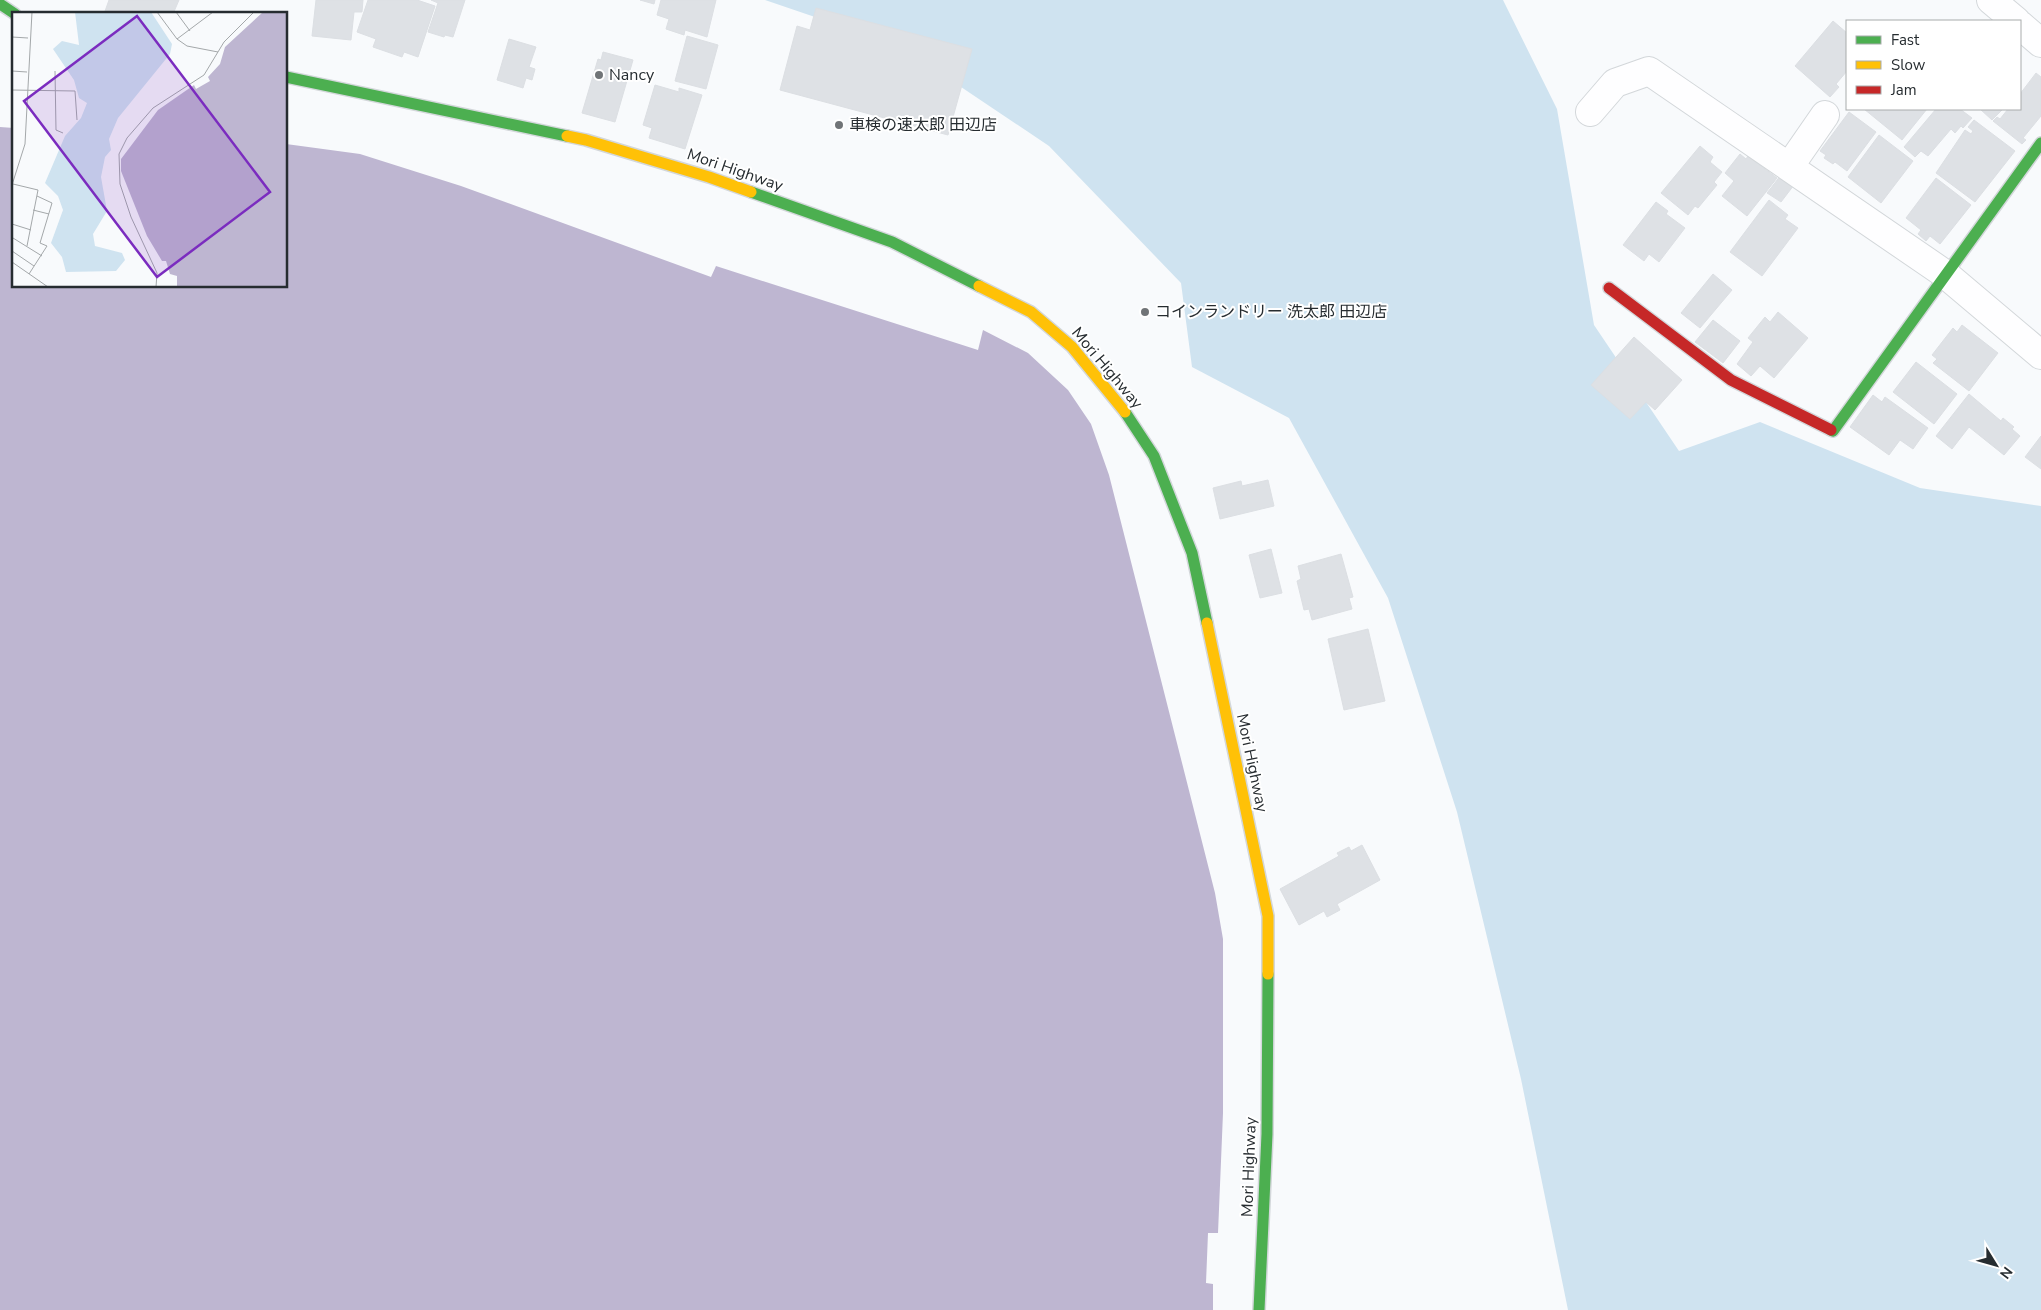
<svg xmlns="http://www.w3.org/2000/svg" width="2041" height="1310" font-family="'Nunito Sans','Noto Sans JP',sans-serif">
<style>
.green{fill:#cfe3f0}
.water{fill:#beb6d1}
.building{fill:#dee1e5;stroke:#dcdfe3}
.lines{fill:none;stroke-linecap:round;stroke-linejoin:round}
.street-casing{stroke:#d3d7da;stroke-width:30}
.fast-casing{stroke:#d3d7da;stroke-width:14}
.slow-casing{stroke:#d3d7da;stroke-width:14}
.jam-casing{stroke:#d3d7da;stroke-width:14}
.street{stroke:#fefeff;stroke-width:28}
.fast{stroke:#4caf50;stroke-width:11}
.slow{stroke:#ffc107;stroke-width:11}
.jam{stroke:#c62828;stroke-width:11}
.poi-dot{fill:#707477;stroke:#fff;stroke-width:2}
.labels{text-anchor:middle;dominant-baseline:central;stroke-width:4;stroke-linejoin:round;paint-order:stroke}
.poi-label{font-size:16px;fill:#262c30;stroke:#fff;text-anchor:start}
.street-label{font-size:16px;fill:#262c30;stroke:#fff}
.inset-road{fill:none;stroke:#a4a8aa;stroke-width:1}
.view{fill:#7b2cbf;fill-opacity:0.15;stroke:#7b2cbf;stroke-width:2.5}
.inset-edge{fill:none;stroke:#262c30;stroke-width:2.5}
</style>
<rect width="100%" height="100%" fill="#f8fafc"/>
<!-- green -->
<path class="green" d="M765,0H1503L1557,109L1594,325L1679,451L1760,422L1920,488L2041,506V1310H1568L1521,1079L1457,812L1388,598L1289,418L1192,367L1181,283L1049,146L900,46Z"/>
<!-- water -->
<path class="water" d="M0,127L14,128V286H286V144L360,154L461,186L711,277L716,266L978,350L983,330L1028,353L1068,390L1091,424L1109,475L1215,893L1223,939V1113L1218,1233H1208L1206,1283L1213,1284V1310H0Z"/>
<!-- building -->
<path class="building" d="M109,0H179L173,14H104Z
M316,0H363L362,12H354L351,40L312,36Z
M368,0H417L435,6L418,57L404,52L402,57L373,47L376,39L357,32Z
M431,0H465L453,37L445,35L444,37L428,32L438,3Z
M640,0H655L654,4Z
M661,0H716L707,37L685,30L684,35L666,29L669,19L657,15Z
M816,8L972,49L948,135L780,90L797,26L810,30Z
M1833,21L1847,33V71L1836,84L1839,87L1830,97L1795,66Z
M687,36L718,45L706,89L675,81Z
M509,39L536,47L529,67L535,69L532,80L526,78L523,88L497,80Z
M603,52L633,60L615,122L582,113L598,59L601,60Z
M2036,73L2041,77V116L2023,138L2026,140L2022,144L1993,121L1997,117L2000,119L2008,109H2020V94Z
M655,85L679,92V88L702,95L685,149L649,138L652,128L643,125Z
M1864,109H1927L1902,140Z
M1936,109H1960L1972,118L1963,128L1961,126L1955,133L1951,129L1928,156L1921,151L1915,157L1904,147Z
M1980,109H2003L1992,120Z
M1849,112L1876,132L1847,171L1835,162L1833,164L1824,158L1826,155L1820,151Z
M1974,120L2015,151L1975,202L1936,173L1965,130L1971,134L1973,131L1968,127Z
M1879,135L1913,161L1881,203L1848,177Z
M1700,146L1713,157L1710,162L1722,172L1714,182L1717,185L1698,208L1695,206L1688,215L1661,193Z
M1740,154L1746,159L1748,156L1777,178L1747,216L1722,196L1734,181L1725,173Z
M1781,175L1794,185L1781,202L1767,193Z
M1936,178L1971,205L1940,244L1930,236L1926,241L1918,234L1921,230L1906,218Z
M1769,200L1788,215L1785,219L1798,228L1762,276L1730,252Z
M1656,202L1668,211L1666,214L1685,228L1659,262L1649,254L1644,261L1623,245Z
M1713,274L1732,290L1700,328L1681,313Z
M1778,312L1808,338L1774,378L1760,366L1751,376L1737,364L1753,342L1748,338L1765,317L1770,322Z
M1713,320L1740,341L1723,363L1695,342Z
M1962,325L1998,353L1969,391L1933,363L1937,359L1932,355L1953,328L1957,332Z
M1634,337L1682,380L1655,410L1646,402L1630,419L1591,385Z
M1916,362L1957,394L1934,424L1893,392Z
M1969,394L2001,421L2003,418L2014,427L2012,429L2020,436L2004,455L1969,427L1952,449L1936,436Z
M1873,395L1882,402L1885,397L1928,428L1913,449L1900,440L1889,455L1850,427Z
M2041,436V469L2025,457Z
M1268,480L1274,506L1220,519L1213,488L1241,481L1242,486Z
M1271,549L1282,593L1260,598L1249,555Z
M1341,554L1353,597L1349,598L1352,609L1312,620L1309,609L1304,610L1297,581L1301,579L1298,566Z
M1368,629L1385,701L1344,710L1328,639Z
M1362,845L1380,880L1337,904L1340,910L1327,917L1324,911L1299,925L1280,889L1339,856L1337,853L1349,847L1351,851Z"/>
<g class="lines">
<defs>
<path id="street" d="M1991,0L2016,21
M2020,25L2041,43
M1590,112L1615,83L1649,71L1945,274L2041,355
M1789,167L1825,115"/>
<path id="fast" d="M0,4L15,14
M286,77L567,136
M751,192L892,242L979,286
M1125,412L1154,456L1192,553L1207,623
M1831,430L1833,431L2041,143
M1259,1310L1267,1134L1268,974"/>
<path id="slow" d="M567,136L586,140L709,177L751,192
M979,286L1031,312L1072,347L1125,412
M1207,623L1268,916V974"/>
<path id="jam" d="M1609,288L1731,380L1831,430"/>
</defs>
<!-- street casing -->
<use href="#street" class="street-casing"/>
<!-- fast casing -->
<use href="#fast" class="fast-casing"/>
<!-- slow casing -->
<use href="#slow" class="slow-casing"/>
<!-- jam casing -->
<use href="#jam" class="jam-casing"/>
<!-- street -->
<use href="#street" class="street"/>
<!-- fast -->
<use href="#fast" class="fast"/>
<!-- slow -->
<use href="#slow" class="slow"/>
<!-- jam -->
<use href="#jam" class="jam"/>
</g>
<!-- markers -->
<g class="poi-dot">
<circle cx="599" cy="75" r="5"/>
<circle cx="839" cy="125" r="5"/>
<circle cx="1145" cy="312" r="5"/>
</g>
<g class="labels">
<!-- poi labels -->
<g class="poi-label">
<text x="609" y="75">Nancy</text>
<text x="849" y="125">車検の速太郎 田辺店</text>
<text x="1155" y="312">コインランドリー 洗太郎 田辺店</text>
</g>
<!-- street labels -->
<g class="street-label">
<text transform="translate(735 170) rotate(19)">Mori Highway</text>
<text transform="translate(1107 368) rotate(50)">Mori Highway</text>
<text transform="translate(1252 763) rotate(78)">Mori Highway</text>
<text transform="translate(1249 1167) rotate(-88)">Mori Highway</text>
</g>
</g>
<!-- overview -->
<g transform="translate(12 12)">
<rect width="275" height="275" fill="#f8fafc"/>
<path d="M63,0H139L160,32L158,42L106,106L97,127L99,138L93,145L89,165L95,199L81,222L83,234L110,241L113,248L104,259L54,260L50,245L39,231L51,198L46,184L33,171L53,124L69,106L75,91L67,86L62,68L41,37L50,29L67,33Z" fill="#cfe3f0"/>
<path d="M251,0H275V275H165V264L158,262L154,249H150L135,224L109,159V147L146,98L182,73L184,77L198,69L196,65L208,52L213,35Z" fill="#beb6d1"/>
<path class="inset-road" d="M145,0L165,27L175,34L206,40M164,0L178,19M0,25L16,26M165,27L201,0M0,59L15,60M43,59L44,118L51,121M0,78L63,79L65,108M1,172L26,178L15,234M0,173L13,132L20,0M21,198L37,202M0,212L19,218M1,226L30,244M0,239L22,254M0,250L36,275M17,262L35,234L28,231L40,191L25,184M144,275L145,261L119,205L108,172L107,142L115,126L141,96L192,63L212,30L242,0"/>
<path class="view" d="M125,4L258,180L145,265L12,89Z"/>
<rect width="275" height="275" class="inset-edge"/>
</g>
<!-- legend -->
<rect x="1846" y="20" width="175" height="90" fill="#ffffff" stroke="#a8abac"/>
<rect x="1856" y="36" width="25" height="8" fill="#4caf50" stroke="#a8abac"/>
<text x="1891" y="45" font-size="15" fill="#262c30">Fast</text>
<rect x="1856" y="61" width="25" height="8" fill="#ffc107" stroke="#a8abac"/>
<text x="1891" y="70" font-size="15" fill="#262c30">Slow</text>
<rect x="1856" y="86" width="25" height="8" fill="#c62828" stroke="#a8abac"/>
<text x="1891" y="95" font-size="15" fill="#262c30">Jam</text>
<!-- north arrow -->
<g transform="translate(1996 1265) rotate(127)" stroke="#ffffff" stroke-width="4" paint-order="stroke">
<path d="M0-4L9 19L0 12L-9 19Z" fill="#262c30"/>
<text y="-8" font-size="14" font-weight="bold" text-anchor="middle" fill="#262c30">N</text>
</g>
</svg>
